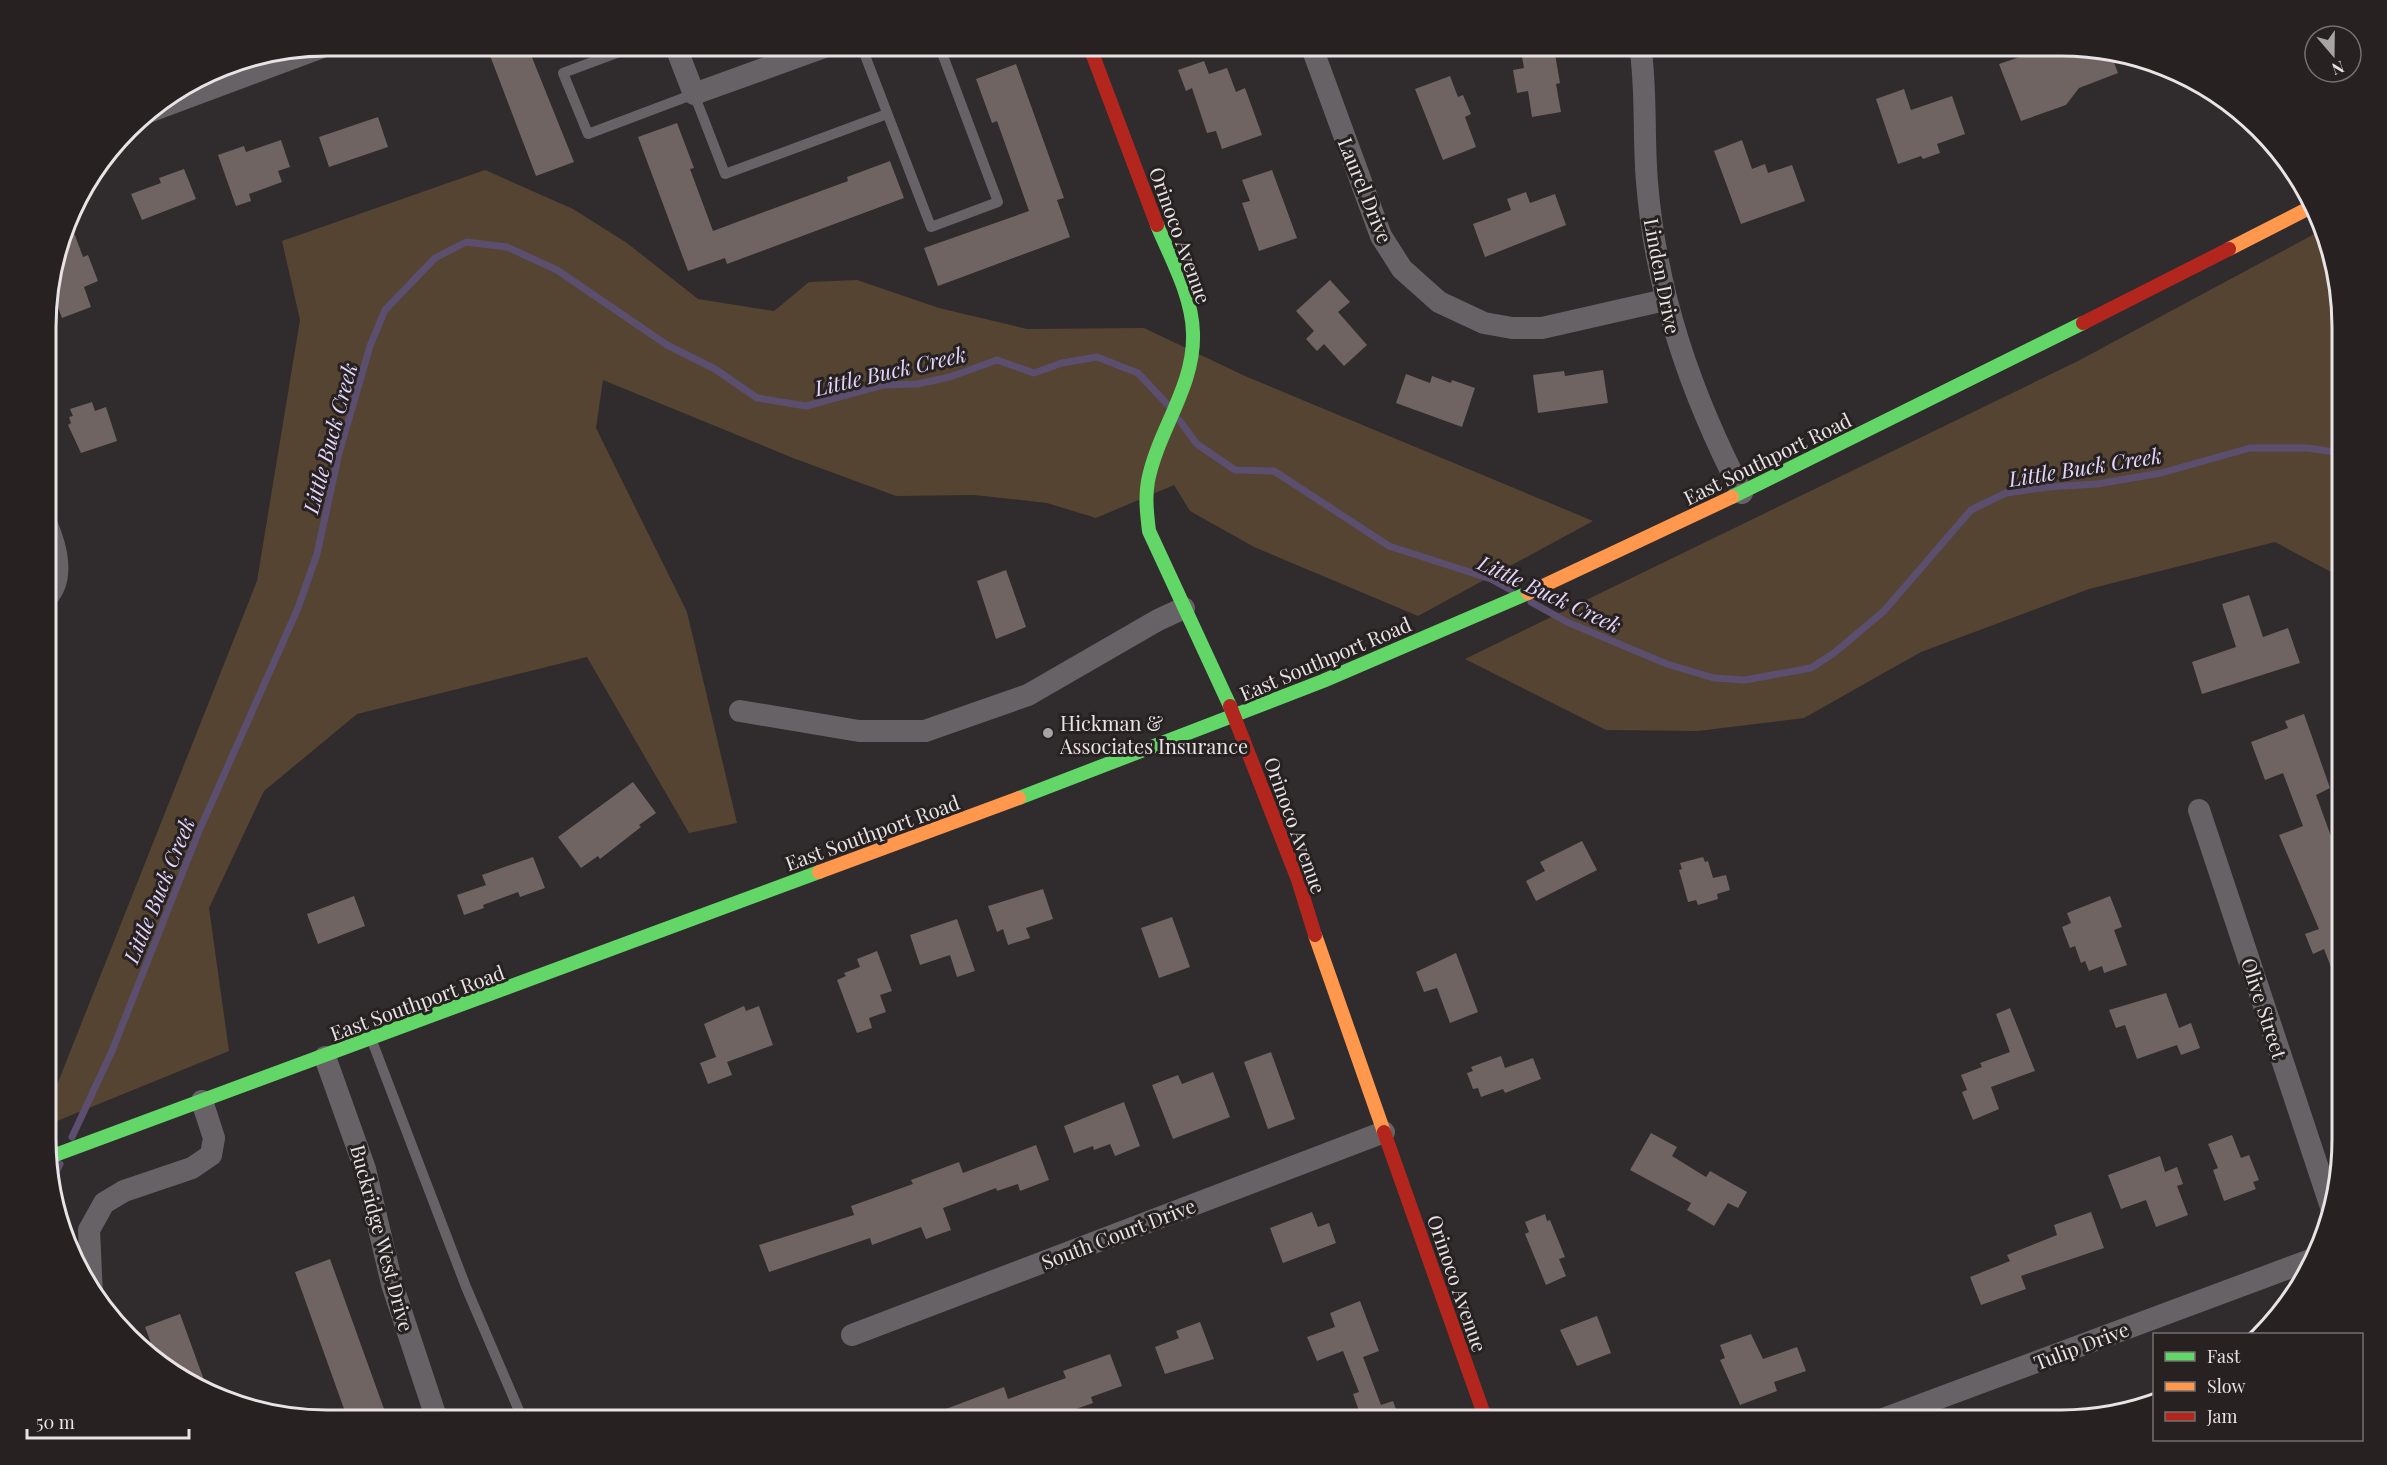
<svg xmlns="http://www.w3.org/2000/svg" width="2387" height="1465" font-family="'Playfair Display',serif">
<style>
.green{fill:#554432}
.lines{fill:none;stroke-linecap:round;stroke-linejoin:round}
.stream{stroke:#5c4e6f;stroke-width:7}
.building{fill:#6f6462}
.lane{stroke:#676266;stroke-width:10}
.street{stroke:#676266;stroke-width:22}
.fast{stroke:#63d668;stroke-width:14}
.slow{stroke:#ff974d;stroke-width:14}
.jam{stroke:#b3261e;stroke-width:14}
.poi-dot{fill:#a8a3a4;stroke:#272122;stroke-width:2}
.labels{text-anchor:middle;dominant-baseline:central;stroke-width:6;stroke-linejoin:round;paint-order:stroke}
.street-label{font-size:20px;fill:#e8e3e4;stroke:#272122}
.poi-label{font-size:20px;fill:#e8e3e4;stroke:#272122;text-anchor:start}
.water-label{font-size:21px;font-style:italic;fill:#e4d7fd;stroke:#272122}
.rim{fill:none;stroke:#e8e3e4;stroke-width:3}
</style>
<rect width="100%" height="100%" fill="#302b2d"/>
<!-- green -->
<path class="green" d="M485,170L573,209L627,243L698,299L774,311L809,282L857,280L939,308L1027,329L1144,328L1245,376L1593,521L1418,616L1254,547L1190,511L1174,485L1096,518L1047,503L974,495L896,496L793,458L603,380L596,428L687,612L737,823L689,833L587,657L357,714L264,791L209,908L229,1051L47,1125V1110L257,581L300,320L282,241Z
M2318,232L2341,308V586L2333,573L2275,542L2089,589L1921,652L1804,718L1698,731L1606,730L1465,659L2078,361Z"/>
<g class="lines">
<!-- stream -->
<path class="stream" d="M1179,420L1197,444L1235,470L1274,471L1389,546L1491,579L1511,590
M1531,602L1567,622L1667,664L1714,678L1745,680L1811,668L1834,653L1884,611L1971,510L2006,493L2048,487L2097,484L2161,473L2250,448H2308L2341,453
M72,1137L112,1051L199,831L298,608L317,554L339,453L370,346L385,310L435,258L466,242L507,247L557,270L667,345L715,369L757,398L806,406L883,385L917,384L950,377L997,360L1034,373L1062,363L1097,357L1138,373L1167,404
M50,1183L60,1164"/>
</g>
<!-- building -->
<path class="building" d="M486,45H527L574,162L536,176Z
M1520,45H1549L1550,55L1555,54L1560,83L1556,84L1561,112L1532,117L1528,91L1517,93L1513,70L1524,68Z
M2055,45L2110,52L2118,73L2079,88L2066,105L2021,121L1999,64Z
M1204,61L1209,74L1227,68L1236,92L1245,88L1262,135L1222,149L1216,131L1207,133L1192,88L1186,91L1178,70Z
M1016,64L1064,198L1057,200L1070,237L938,286L924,248L1029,211L997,121L992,123L976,79Z
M1450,76L1458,97L1463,95L1471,114L1465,117L1476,147L1443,160L1415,89Z
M1904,89L1911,110L1952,96L1965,134L1937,144L1940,153L1923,159L1921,156L1898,164L1876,99Z
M378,117L388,147L329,167L319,137Z
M677,123L694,168L690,169L713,231L848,181L847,177L890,161L904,198L727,264L725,258L688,271L638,137Z
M281,140L290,167L278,171L282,182L249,194L251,201L236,206L218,155L244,146L246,152Z
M1742,140L1752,169L1765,164L1768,173L1792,165L1805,201L1741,224L1714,151Z
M184,169L196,199L142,220L131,194L161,183L159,178Z
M1272,170L1297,238L1259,251L1242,203L1250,201L1242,180Z
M1526,192L1530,203L1555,194L1566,225L1485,257L1473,224L1511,210L1507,199Z
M69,219L83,257L88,255L98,281L84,287L91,307L62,318L49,284Z
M1330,280L1350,302L1338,312L1367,345L1344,366L1324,344L1317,351L1306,339L1314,331L1296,311Z
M1603,370L1608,403L1538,413L1533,375L1564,371L1565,376Z
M1406,374L1430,383L1432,376L1451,383L1452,380L1475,388L1462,427L1396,403Z
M92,402L95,411L106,407L117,441L81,453L68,425L71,423L69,417L73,416L70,409Z
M1006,570L1026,627L996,639L977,581Z
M2249,595L2263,637L2288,628L2300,663L2202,694L2192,662L2236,647L2222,604Z
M2304,714L2330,788L2316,795L2341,864L2340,990L2324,949L2313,954L2305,934L2319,929L2279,835L2303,826L2283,773L2265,780L2251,742L2288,728L2285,721Z
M633,782L656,813L639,825L641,827L600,859L598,856L581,868L558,837Z
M1582,841L1597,870L1536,901L1526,881L1545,871L1540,862Z
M533,857L545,888L520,897L518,892L483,905L484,908L464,915L457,895L486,885L482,875Z
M1703,857L1705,862L1708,861L1713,878L1726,875L1730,890L1717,894L1718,899L1698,905L1696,900L1688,902L1679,870L1682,869L1680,863Z
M1043,889L1053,919L1026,928L1030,938L1008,945L1003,929L997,932L988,906Z
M354,896L365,926L318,944L307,914Z
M2110,896L2122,927L2114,930L2127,965L2104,973L2102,966L2089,971L2085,961L2081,963L2075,946L2070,948L2062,927L2071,923L2067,913Z
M1172,917L1190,967L1159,978L1141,928Z
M957,919L975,971L957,977L950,955L920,965L910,935Z
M877,951L892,991L880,995L886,1012L869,1018L872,1028L857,1033L837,980L846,976L844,973L860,967L857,959Z
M1456,953L1478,1012L1450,1023L1437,988L1424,992L1416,972Z
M2166,993L2179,1028L2191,1023L2200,1048L2181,1055L2177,1045L2137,1059L2125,1025L2116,1028L2109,1010Z
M744,1006L746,1011L759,1006L773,1045L727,1062L732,1075L708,1084L700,1063L716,1057L704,1024Z
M2010,1008L2035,1071L1991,1087L1999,1109L1973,1120L1962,1092L1967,1090L1961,1075L1982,1067L1980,1063L2010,1052L1996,1014Z
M1271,1052L1295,1119L1268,1129L1244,1062Z
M1501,1056L1505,1068L1533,1058L1541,1079L1505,1093L1503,1089L1481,1097L1478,1088L1473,1089L1467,1073L1473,1071L1471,1067Z
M1213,1072L1230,1117L1173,1139L1152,1085L1178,1075L1182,1084Z
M1124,1102L1140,1146L1115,1156L1110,1144L1094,1150L1093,1146L1074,1153L1064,1126Z
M1651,1133L1677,1147L1672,1156L1706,1177L1710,1171L1747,1192L1738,1208L1728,1203L1714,1226L1687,1210L1691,1203L1630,1170Z
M2232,1135L2241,1158L2249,1155L2259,1180L2253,1182L2256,1189L2224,1201L2213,1170L2218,1168L2208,1144Z
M1036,1145L1049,1180L1020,1191L1018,1184L997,1191L996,1188L943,1208L951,1230L926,1239L921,1227L872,1245L870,1238L769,1272L759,1245L854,1215L851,1206L913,1184L911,1180L959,1162L963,1173Z
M2160,1156L2165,1172L2177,1167L2183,1184L2177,1186L2188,1215L2156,1227L2146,1200L2121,1209L2108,1175Z
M1312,1212L1318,1227L1329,1223L1336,1243L1283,1263L1270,1228Z
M2091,1212L2104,1248L2021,1276L2026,1289L1981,1305L1970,1277L2010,1261L2007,1255L2057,1235L2054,1225Z
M1545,1214L1547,1221L1550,1220L1565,1257L1559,1259L1566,1276L1546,1285L1525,1234L1529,1232L1525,1222Z
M330,1259L388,1420H348L295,1272Z
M1360,1301L1379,1351L1363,1357L1381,1405L1393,1401L1400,1420L1346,1419V1415L1359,1411L1353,1394L1359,1392L1343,1351L1317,1361L1307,1337L1335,1327L1330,1313Z
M180,1314L208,1391L170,1373L157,1359L145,1327Z
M1597,1316L1611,1353L1577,1366L1560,1330Z
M1200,1322L1214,1359L1165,1374L1155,1347L1179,1338L1176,1331Z
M1751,1334L1763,1359L1797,1347L1806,1371L1774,1382L1777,1391L1740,1405L1720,1360L1725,1358L1720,1345Z
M1110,1354L1122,1386L1091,1397L1093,1403L1044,1420H922V1418L1004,1387L1008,1399L1066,1378L1063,1371Z"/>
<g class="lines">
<!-- lane -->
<path class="lane" d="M638,45L563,73L588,134L694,94L725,174L887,114
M861,45L931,227L998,202L939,45
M372,1041L466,1287L523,1420"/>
<!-- street -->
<path class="street" d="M675,45L694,94L830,45
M1311,45L1381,236L1402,269L1439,302L1484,323L1512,328H1542L1665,300
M1640,45C1647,90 1643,136 1647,182C1656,294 1691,394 1742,493
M143,114L328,45
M47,525C56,546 65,578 47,597
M740,711L859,731H925L1028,695L1158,620L1184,608
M2199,810L2331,1207
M325,1057L365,1169L392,1284L437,1420
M92,1295L89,1230L104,1203L124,1191L192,1168L211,1155L214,1138L202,1101
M852,1335L1384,1132
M1883,1419L2313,1259"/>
<!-- fast -->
<path class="fast" d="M1157,225C1171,259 1192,295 1193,333C1195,386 1158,430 1148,481C1145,498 1147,514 1149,531L1230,706
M1732,497L2083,323
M1019,798L1323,681L1528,593
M47,1158L819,872"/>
<!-- slow -->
<path class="slow" d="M2229,249L2311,207
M1528,593L1732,497
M819,872L1019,798
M1315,935L1384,1132"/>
<!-- jam -->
<path class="jam" d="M1089,45L1157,225
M2083,323L2229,249
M1230,706L1298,880L1315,935
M1384,1132L1486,1420"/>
</g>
<!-- markers -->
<circle class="poi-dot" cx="1048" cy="733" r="6"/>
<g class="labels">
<!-- street labels -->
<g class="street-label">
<text transform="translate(1366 190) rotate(68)">Laurel Drive</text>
<text transform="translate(1181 235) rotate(70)">Orinoco Avenue</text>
<text transform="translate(1663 276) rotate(79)">Linden Drive</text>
<text transform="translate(1767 458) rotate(-26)">East Southport Road</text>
<text transform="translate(1325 658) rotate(-23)">East Southport Road</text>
<text transform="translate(1296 825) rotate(70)">Orinoco Avenue</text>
<text transform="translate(872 832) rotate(-20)">East Southport Road</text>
<text transform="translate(417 1002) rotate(-20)">East Southport Road</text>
<text transform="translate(2265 1008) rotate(72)">Olive Street</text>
<text transform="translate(1118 1233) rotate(-21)">South Court Drive</text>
<text transform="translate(383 1238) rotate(75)">Buckridge West Drive</text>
<text transform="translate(1458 1283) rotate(71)">Orinoco Avenue</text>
<text transform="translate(2081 1345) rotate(-21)">Tulip Drive</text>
</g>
<!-- poi labels -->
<g class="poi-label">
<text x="1060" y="722">Hickman &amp;<tspan x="1060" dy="23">Associates Insurance</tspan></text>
</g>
<!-- water labels -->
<g class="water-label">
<text transform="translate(890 370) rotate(-13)">Little Buck Creek</text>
<text transform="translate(329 438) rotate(-75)">Little Buck Creek</text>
<text transform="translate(2085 466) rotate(-9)">Little Buck Creek</text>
<text transform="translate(1550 593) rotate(25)">Little Buck Creek</text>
<text transform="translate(158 890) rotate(-68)">Little Buck Creek</text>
</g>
</g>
<!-- crop -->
<path d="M0 0H2387V1465H0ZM327 56H2061A271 271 0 0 1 2332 327V1139A271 271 0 0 1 2061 1410H327A271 271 0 0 1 56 1139V327A271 271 0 0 1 327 56Z" fill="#272122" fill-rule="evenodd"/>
<path class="rim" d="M327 56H2061A271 271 0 0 1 2332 327V1139A271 271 0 0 1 2061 1410H327A271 271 0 0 1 56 1139V327A271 271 0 0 1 327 56Z"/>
<!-- legend -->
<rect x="2153" y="1333" width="210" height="108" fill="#272122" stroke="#746f70" stroke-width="1.5"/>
<rect x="2165" y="1352" width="30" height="9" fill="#63d668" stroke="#746f70" stroke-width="1.5"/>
<text x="2207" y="1363" font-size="18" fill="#e8e3e4">Fast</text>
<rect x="2165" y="1382" width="30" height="9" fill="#ff974d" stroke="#746f70" stroke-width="1.5"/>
<text x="2207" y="1393" font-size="18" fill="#e8e3e4">Slow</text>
<rect x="2165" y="1412" width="30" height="9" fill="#b3261e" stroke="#746f70" stroke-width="1.5"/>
<text x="2207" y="1423" font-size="18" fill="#e8e3e4">Jam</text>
<!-- north arrow -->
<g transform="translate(2333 54) rotate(160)"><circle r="28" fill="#272122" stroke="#746f70" stroke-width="1.5"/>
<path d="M0-4.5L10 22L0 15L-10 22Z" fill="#a8a3a4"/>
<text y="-9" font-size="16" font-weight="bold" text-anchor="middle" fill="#e8e3e4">N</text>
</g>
<!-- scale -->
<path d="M27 1429v9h162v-9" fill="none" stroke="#e8e3e4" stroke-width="3"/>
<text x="36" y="1429" font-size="18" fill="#e8e3e4" stroke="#272122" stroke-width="4.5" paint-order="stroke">50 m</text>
</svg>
